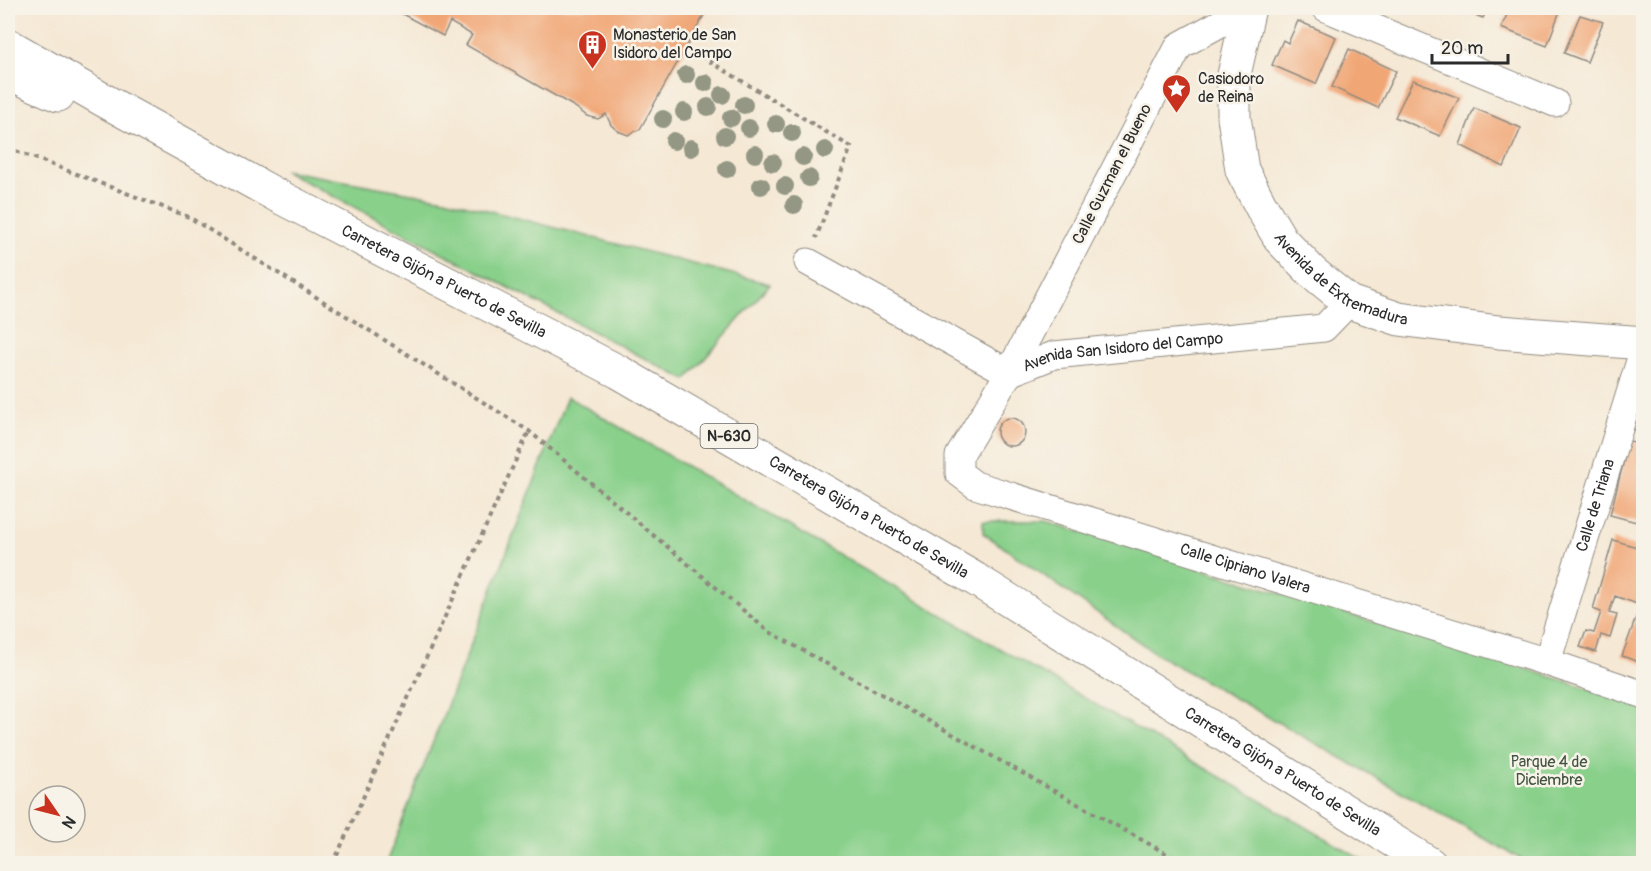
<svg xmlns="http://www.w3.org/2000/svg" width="1651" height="871" font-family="Pangolin,sans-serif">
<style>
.green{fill:#89d08b;stroke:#5a7e5b;stroke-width:1.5}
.building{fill:#f1a675}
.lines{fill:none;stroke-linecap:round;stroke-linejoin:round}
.minor-casing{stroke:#908a80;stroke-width:29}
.major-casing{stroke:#908a80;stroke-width:35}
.highway-casing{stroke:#908a80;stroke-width:35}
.path{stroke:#908a80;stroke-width:4;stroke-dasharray:4.5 4.5;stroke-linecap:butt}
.minor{stroke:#fff;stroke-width:27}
.major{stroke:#fff;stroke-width:33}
.highway{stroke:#fff;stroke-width:33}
.tree{fill:#939784}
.labels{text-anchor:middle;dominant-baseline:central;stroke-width:5;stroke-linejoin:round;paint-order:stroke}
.shield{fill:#f7f3e8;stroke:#686764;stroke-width:1.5}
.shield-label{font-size:15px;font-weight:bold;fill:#2b2b2b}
.poi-label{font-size:16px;fill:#2b2b2b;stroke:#f7f3e8;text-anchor:start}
.street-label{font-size:16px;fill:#2b2b2b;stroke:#f7f3e8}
.park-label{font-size:16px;fill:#425443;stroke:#f7f3e8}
</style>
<rect width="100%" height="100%" fill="#f7f3e8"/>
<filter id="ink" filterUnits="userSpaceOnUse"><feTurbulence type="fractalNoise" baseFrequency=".0167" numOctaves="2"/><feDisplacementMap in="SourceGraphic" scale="12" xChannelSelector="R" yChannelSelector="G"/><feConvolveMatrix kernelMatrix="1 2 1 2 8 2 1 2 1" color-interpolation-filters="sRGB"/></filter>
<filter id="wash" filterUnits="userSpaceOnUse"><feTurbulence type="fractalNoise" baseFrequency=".008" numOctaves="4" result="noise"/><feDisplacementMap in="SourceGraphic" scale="24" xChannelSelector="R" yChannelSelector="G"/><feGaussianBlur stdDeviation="1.35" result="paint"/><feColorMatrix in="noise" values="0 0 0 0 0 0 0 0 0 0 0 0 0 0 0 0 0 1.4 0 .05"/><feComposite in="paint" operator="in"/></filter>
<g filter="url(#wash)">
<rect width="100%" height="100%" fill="#f5e8d4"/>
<!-- green -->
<path class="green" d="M283,170L445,199L770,284L686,380Z
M567,397H568L1368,863H386Z
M983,521H1046L1643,705V863H1528L1158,655L983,533Z"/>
<g id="blocks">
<!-- building -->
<path class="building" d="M391,8H708L640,129L628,135L618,131L611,125L606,114L598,119L587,116L575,107L466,45L472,35L450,22L443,36Z
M1457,8H1488L1483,18Z
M1510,8H1561L1547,46L1501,28Z
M1580,15L1603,22L1587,62L1564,53Z
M1298,21L1336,37L1316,84L1272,65L1283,40L1288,43Z
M1349,49L1396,71L1378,108L1332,87Z
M1413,80L1459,98L1440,136L1395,117Z
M1474,108L1521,128L1504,167L1460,145Z
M1644,389V432L1632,429Z
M997 432a14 14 0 1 1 28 0a14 14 0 1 1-28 0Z
M1629,441L1644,444V524L1610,515Z
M1613,540L1644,549V594L1640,605L1615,596L1609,613L1617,615L1610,638L1601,635L1596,652L1580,647L1586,631L1594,633L1601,612L1593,609Z
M1638,612L1644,614V664L1622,656Z"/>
</g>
</g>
<g filter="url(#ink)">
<use href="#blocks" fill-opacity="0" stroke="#908a80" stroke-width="1.5"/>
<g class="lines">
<defs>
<g id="minor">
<path id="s1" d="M1248,8L1179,46L1009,373L959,456V473L975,485L1547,662L1644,695"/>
<path d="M1326,8L1555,103"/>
<path d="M808,262L1009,373"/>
<path id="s2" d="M1009,373L1054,355L1324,328L1349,302"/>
<path id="s3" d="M1547,662L1644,348"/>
</g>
<g id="major">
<path id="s4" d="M1249,8L1234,75V117L1242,170L1262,208L1281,240L1312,272L1349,302L1399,319L1499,332L1644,343"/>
</g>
<g id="highway">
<path id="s5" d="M8,45L107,102L278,196L619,372L975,579L1430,864"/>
<path d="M8,73L58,95"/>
</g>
</defs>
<!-- minor casing -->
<use href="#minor" class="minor-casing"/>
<!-- major casing -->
<use href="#major" class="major-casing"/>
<!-- highway casing -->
<use href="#highway" class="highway-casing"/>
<!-- path -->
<path class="path" d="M686,47L851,147L816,238
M8,148L189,217L529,431L768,631L1185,864
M333,864L529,431"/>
<!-- minor -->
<use href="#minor" class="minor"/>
<!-- major -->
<use href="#major" class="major"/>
<!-- highway -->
<use href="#highway" class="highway"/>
</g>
<!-- trees -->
<g class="tree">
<circle cx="686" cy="75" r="9"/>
<circle cx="705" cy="83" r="9"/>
<circle cx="722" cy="95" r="9"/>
<circle cx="744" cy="105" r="9"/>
<circle cx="708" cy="107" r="9"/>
<circle cx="684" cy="112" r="9"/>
<circle cx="731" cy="118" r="9"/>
<circle cx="663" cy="119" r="9"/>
<circle cx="776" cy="124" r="9"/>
<circle cx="749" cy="128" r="9"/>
<circle cx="792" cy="133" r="9"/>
<circle cx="725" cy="136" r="9"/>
<circle cx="674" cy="141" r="9"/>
<circle cx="691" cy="148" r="9"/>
<circle cx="825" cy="150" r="9"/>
<circle cx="755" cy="154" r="9"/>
<circle cx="803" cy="157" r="9"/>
<circle cx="773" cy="163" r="9"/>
<circle cx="727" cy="169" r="9"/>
<circle cx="809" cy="178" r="9"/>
<circle cx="761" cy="186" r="9"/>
<circle cx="785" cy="186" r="9"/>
<circle cx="794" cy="205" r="9"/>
</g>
</g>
<!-- icons -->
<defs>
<symbol id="building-pin" viewBox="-11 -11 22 30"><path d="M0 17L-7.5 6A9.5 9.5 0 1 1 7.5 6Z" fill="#c8321e" stroke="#f7f3e8"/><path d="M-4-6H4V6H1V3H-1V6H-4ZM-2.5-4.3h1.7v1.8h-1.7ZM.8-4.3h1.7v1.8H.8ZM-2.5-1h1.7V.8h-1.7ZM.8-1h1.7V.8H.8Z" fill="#fff"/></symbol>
<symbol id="sight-pin" viewBox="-11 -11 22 30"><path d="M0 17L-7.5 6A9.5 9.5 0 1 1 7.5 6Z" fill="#c8321e" stroke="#f7f3e8"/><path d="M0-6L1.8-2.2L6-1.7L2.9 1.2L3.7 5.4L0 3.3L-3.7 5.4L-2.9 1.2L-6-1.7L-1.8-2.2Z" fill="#fff"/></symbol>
</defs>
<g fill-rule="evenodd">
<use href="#building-pin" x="576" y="28" width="33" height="45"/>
<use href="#sight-pin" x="1160" y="72" width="33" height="45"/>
</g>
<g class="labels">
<!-- shield labels -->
<rect class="shield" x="700.5" y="424" width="57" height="24" rx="4.5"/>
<g class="shield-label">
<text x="729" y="436">N-630</text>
</g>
<!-- poi labels -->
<g class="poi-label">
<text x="613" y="35">Monasterio de San<tspan x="613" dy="18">Isidoro del Campo</tspan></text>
<text x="1198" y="79">Casiodoro<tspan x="1198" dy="18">de Reina</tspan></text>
</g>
<!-- street labels -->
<g class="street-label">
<text transform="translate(1112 174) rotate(-63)">Calle Guzman el Bueno</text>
<text stroke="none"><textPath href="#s4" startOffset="318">Avenida de Extremadura</textPath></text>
<text stroke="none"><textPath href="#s5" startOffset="496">Carretera Gijón a Puerto de Sevilla</textPath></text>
<text stroke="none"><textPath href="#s2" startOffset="117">Avenida San Isidoro del Campo</textPath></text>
<text stroke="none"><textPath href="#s3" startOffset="164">Calle de Triana</textPath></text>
<text stroke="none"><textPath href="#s5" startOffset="982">Carretera Gijón a Puerto de Sevilla</textPath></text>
<text stroke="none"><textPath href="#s1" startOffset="864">Calle Cipriano Valera</textPath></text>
<text stroke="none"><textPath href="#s5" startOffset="1468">Carretera Gijón a Puerto de Sevilla</textPath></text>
</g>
<!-- park labels -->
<g class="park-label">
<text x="1549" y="762">Parque 4 de<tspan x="1549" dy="18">Diciembre</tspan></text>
</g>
</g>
<!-- margin -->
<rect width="1651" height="871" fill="none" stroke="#f7f3e8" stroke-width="30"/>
<!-- north arrow -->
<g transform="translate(57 814) rotate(125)"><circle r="28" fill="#f7f3e8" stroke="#a5a39c" stroke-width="1.5"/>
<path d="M0-4.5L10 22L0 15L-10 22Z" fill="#c8321e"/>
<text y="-9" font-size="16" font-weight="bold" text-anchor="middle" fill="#2b2b2b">N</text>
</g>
<!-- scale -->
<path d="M1432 54v9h76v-9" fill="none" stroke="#2b2b2b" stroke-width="3"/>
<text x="1441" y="54" font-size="18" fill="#2b2b2b" stroke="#f7f3e8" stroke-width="4.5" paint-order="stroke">20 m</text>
</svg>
